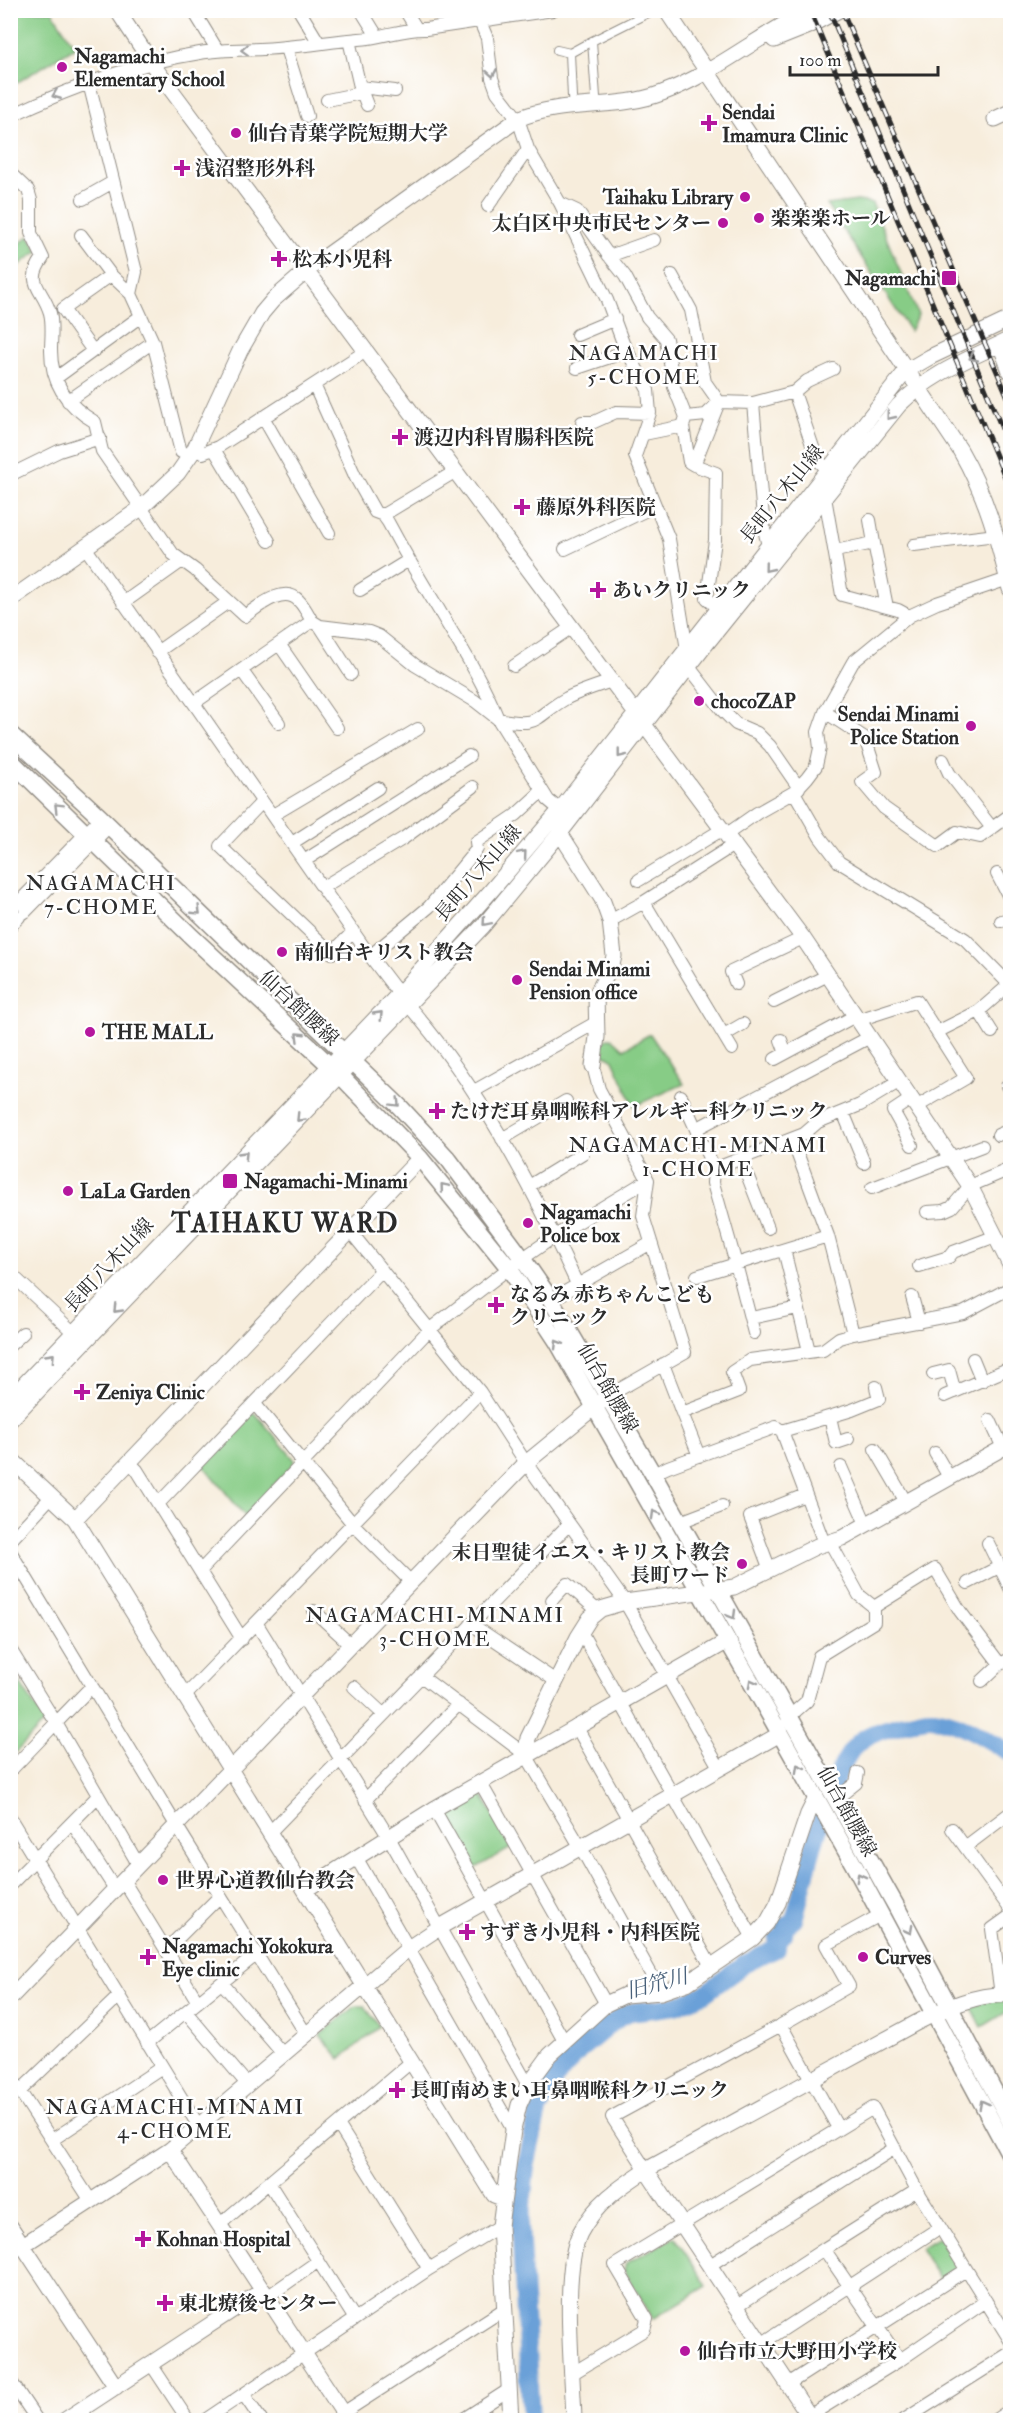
<svg xmlns="http://www.w3.org/2000/svg" width="1021" height="2431" font-family="'IM FELL Double Pica','Noto Serif JP',serif">
<style>
.green{fill:#87cc86;stroke:#597c58;stroke-width:1.5}
.lines{fill:none;stroke-linecap:round;stroke-linejoin:round}
.river{stroke:#6ba0d8;stroke-width:18}
.pedestrian-casing{stroke:#918c84;stroke-width:10}
.minor-casing{stroke:#918c84;stroke-width:14}
.tertiary-casing{stroke:#918c84;stroke-width:17}
.secondary-casing{stroke:#918c84;stroke-width:19}
.pedestrian{stroke:#fff;stroke-width:8}
.minor{stroke:#fff;stroke-width:12}
.tertiary{stroke:#fff;stroke-width:15}
.secondary{stroke:#fff;stroke-width:16}
.rail-casing{stroke:#2b2b2b;stroke-width:5}
.rail{stroke:#fff;stroke-width:3;stroke-dasharray:9;stroke-linecap:butt}
.oneway{stroke:#a0a0a0}
.poi-dot{fill:#b5179e;stroke:#fff;stroke-width:2}
.labels{text-anchor:middle;dominant-baseline:central;stroke-width:5;stroke-linejoin:round;paint-order:stroke}
.poi-label{font-size:20px;font-weight:bold;fill:#2b2b2b;stroke:#fff;text-anchor:start}
.street-label{font-size:20px;fill:#2b2b2b;stroke:#fff}
.neighbourhood-label{font-size:21px;letter-spacing:1.5px;fill:#2b2b2b;stroke:#fff}
.water-label{font-size:21px;font-style:italic;fill:#486079;stroke:#fff}
.district-label{font-size:26px;font-weight:bold;letter-spacing:1.5px;fill:#2b2b2b;stroke:#fff}
</style>
<rect width="100%" height="100%" fill="#fff"/>
<filter id="ink" filterUnits="userSpaceOnUse"><feTurbulence type="fractalNoise" baseFrequency=".0167" numOctaves="2"/><feDisplacementMap in="SourceGraphic" scale="12" xChannelSelector="R" yChannelSelector="G"/><feConvolveMatrix kernelMatrix="1 2 1 2 8 2 1 2 1" color-interpolation-filters="sRGB"/></filter>
<filter id="wash" filterUnits="userSpaceOnUse"><feTurbulence type="fractalNoise" baseFrequency=".008" numOctaves="4" result="noise"/><feDisplacementMap in="SourceGraphic" scale="24" xChannelSelector="R" yChannelSelector="G"/><feGaussianBlur stdDeviation="1.35" result="paint"/><feColorMatrix in="noise" values="0 0 0 0 0 0 0 0 0 0 0 0 0 0 0 0 0 1.4 0 .05"/><feComposite in="paint" operator="in"/></filter>
<g filter="url(#wash)">
<rect width="100%" height="100%" fill="#f7eddc"/>
<!-- green -->
<path class="green" d="M11,10L52,11L75,47L13,85L10,81Z
M857,201L872,203L918,315L910,331L827,205Z
M29,236L38,251L11,271V250Z
M650,1034L684,1084L634,1106L613,1060L610,1057L600,1053L604,1040L612,1038L624,1049Z
M251,1414H256L294,1459V1463L245,1516L203,1465Z
M11,1670L44,1720L43,1724L13,1755H10Z
M480,1792L513,1847L474,1869L443,1814Z
M991,2000L1010,2001V2010L982,2027L971,2006Z
M356,2006H365L379,2027L340,2059L320,2035Z
M675,2237L707,2286L653,2319L624,2270L626,2263Z
M937,2238L942,2239L960,2268L940,2280L920,2248Z"/>
<g class="lines">
<!-- river -->
<path class="river" d="M531,2420L520,2225L526,2166L538,2111L552,2082L582,2048L619,2017L630,2012L675,2006L704,1994L743,1965L777,1948V1940L784,1934L785,1926L794,1920C805,1878 829,1770 858,1743C870,1732 885,1730 900,1725C913,1721 925,1716 940,1719C963,1723 990,1741 1010,1753"/>
</g>
</g>
<g filter="url(#ink)">
<g class="lines">
<defs>
<path id="pedestrian" d="M557,50L570,53
M572,97L570,53L592,41
M596,97L592,41L650,12"/>
<path id="minor" d="M193,10L218,51
M299,10L319,43
M361,10L377,36
M405,10L416,28
M475,10L487,38L492,78L497,92L518,119L528,149L560,203L607,300L623,343L648,390L650,413L635,456L669,539L687,650
M349,40L360,87L367,105
M286,48L307,116
M89,83L136,272L131,294L153,342L181,452L191,455
M360,87L395,91
M327,100L361,93
M10,116C70,88 135,63 200,53C229,48 258,51 286,47C311,45 334,41 359,39C382,38 403,28 426,29L553,10
M10,173L28,190L31,200V233L43,258C24,284 43,288 50,313C53,324 51,339 51,350C51,382 67,406 95,422L102,451L173,554L195,570L245,616C258,607 284,584 299,601C304,606 308,614 312,621
M83,199L113,182
M560,203L577,211L609,256L625,276L647,317L666,339L674,387L686,417L683,426L689,462L694,465
M488,206L528,149
M81,235L111,275L131,294
M609,256L654,240
M672,275L691,310L705,382L719,402L694,465L716,473L715,540L707,598L719,609
M577,335L615,319
M93,351L63,309L111,275
M577,368L628,351
M56,378L141,316
M314,385L356,478L375,512L383,515L388,522C404,552 421,581 439,610C460,646 482,679 498,719C542,728 533,717 567,698C581,691 597,686 612,681
M794,392L817,459L829,471
M68,401L153,342
M753,403L764,529L768,546
M263,417L329,533
M686,417L706,415L719,402L753,403L794,392L807,381L833,369
M582,422H594L616,412L650,413
M644,434L683,426
M214,449L269,541
M194,450L203,453L218,447L366,351
M10,475L59,451L100,438
M825,497L842,595L898,610L909,616
M383,515L456,471
M870,520L874,543
M914,545L996,535
M85,547L370,956L399,994
M565,549L655,506
M835,551L874,543L887,607
M360,590L409,560
M123,603L182,561
M320,626L351,674
M279,644L337,728
M157,652L228,602
M514,666L572,627
M689,667L723,711L736,724L757,733L770,746L799,788
M242,671L279,723
M194,703L312,621L320,626L369,632L379,636L415,665L475,701L498,719L548,800L560,810
M825,712L865,738L876,772L862,782L884,808L938,846L957,832L980,837L1010,815
M943,760L949,773L992,828
M794,792L820,837L839,862L965,939L1010,985
M262,802L220,846L332,953L354,931
M273,815L418,729
M727,834L757,813L794,792L807,778L816,766L820,748L818,732L825,712L853,662L909,616L937,603L1008,579
M292,843L378,788
M304,861L469,756
M997,874L1010,899
M639,880L723,829
M323,887L404,838L473,787
M644,902L732,1049
M17,904L101,818
M25,912L109,826
M610,921L644,902L735,844
M1001,921L1010,919
M10,926L19,917
M370,956L429,907L477,849L476,842L516,815L542,791
M736,984L731,972L803,938
M774,1002L828,975
M407,1004C479,1086 531,1185 577,1284
M979,1011L992,1032
M858,1020L917,1001L966,1078L916,1107
M937,1032L979,1011L1010,984
M724,1035L743,1024
M781,1040L786,1053
M775,1059L855,1016
M593,1066L599,1089L648,1180L643,1216L685,1352L608,1396
M1007,1086L1010,1084
M474,1091L597,1022
M681,1096L714,1169L713,1183L736,1264L828,1236
M911,1099L893,1111L912,1145
M843,1112L864,1163
M696,1129L870,1037
M998,1135L1005,1132L1010,1135
M502,1139L566,1101
M792,1139L828,1236L853,1334
M741,1159L768,1228
M714,1169L804,1134L818,1122L860,1105L900,1081
M529,1186L583,1153
M872,1188L982,1146
M927,1212L943,1211L952,1207L970,1186L1010,1169
M350,1231L480,1392L526,1463L625,1602L720,1769
M784,1250L809,1351
M919,1266L949,1257L953,1252L996,1236
M10,1273L74,1333
M697,1276L736,1264L754,1333
M912,1297L919,1322
M551,1300L651,1243
M751,1318L798,1308
M10,1345L23,1333
M973,1359L982,1381
M663,1364L682,1413L739,1391L732,1372L750,1360L823,1350L839,1338L853,1334L963,1313L1010,1288
M933,1374L949,1370L955,1392
M945,1396L1010,1368
M255,1404L353,1524L410,1581
M682,1413L699,1456
M830,1417L836,1443L848,1439
M990,1420L1003,1448
M782,1431L852,1410L879,1399L876,1387
M875,1449L906,1502
M935,1453L949,1477
M129,1462L137,1470L242,1639
M841,1467L866,1524
M653,1474L668,1467L776,1427L782,1431L824,1543
M158,1504L382,1270
M680,1522L722,1506
M10,1541L51,1497
M988,1543L1010,1588
M10,1551L173,1820L306,2034
M770,1570L750,1517L805,1495
M200,1571L430,1329L509,1268L555,1236L648,1180
M968,1583L999,1567
M552,1600L567,1584L598,1611
M874,1607L935,1569L960,1611L1000,1664
M314,1611L350,1644
M257,1624L388,1836L528,2085
M471,1624L556,1681
M581,1632L753,1938
M10,1649L56,1723L10,1771
M421,1676L526,1755L581,1848L661,1992
M982,1681L1000,1664L1010,1659
M92,1686L56,1723L138,1864
M354,1687L383,1714
M185,1696L480,1392
M787,1722L790,1716L807,1701L819,1656L874,1622V1607L859,1595L830,1542
M576,1726L711,1966
M480,1782L606,2004
M836,1799L856,1783L858,1773
M365,1800L459,1704
M434,1809L564,2041
M10,1818L198,2125
M72,1823L115,1889
M952,1829L1010,1909
M269,1833L569,1524
M965,1847L1010,1813
M356,1857L513,2130
M123,1880L198,2002
M10,1885L98,1796
M166,1950L220,1896
M222,1983L283,2054
M1001,1995L992,1929L1010,1916
M186,2012L247,2084
M147,2043L257,1954
M10,2076L91,2201
M20,2091L118,1997
M339,2126L429,2269
M838,2128L781,2025L849,1986L826,1945L880,1915
M52,2140L162,2067
M646,2170L612,2117L781,2025
M269,2183L355,2319
M219,2225L411,2062
M710,2265L895,2148
M267,2297L317,2262
M737,2306L824,2249
M761,2344L939,2228
M900,2360L824,2249L917,2190L1010,2340
M151,2364L188,2420
M573,2373L644,2330L647,2319L615,2265L873,2108L917,2190
M10,2380L37,2420
M788,2384L966,2270
M244,2395L261,2420
M81,2410L88,2420
M343,2413L506,2308
M809,2416L900,2360L986,2301
M205,2420L429,2269L500,2226
M462,2420L510,2389
M904,2420L1010,2353
M995,2420L1010,2410"/>
<path id="tertiary" d="M117,10L155,68L803,938L970,1186L1010,1265
M666,10L960,450C987,497 997,537 1010,589
M774,40L809,26L839,10
M995,119L1010,112
M1000,344L1010,371
M10,600L141,508L178,473L194,450L240,351L262,313L273,300L311,267L518,119C564,99 615,111 662,93C716,73 760,34 811,10
M560,833L602,899L610,921L614,956L612,965L596,995L597,1037L593,1066
M10,1399L399,994L490,892L560,810L906,371L930,357L1010,319
M10,1420L483,926L560,833L707,643L899,405C932,372 970,359 1010,339
M10,1458L75,1519L494,2195L502,2198
M75,1519L420,1158
M526,1755L528,1738L578,1637L590,1618L601,1609L625,1602L734,1587L817,1546L842,1538L1010,1444
M305,1890L434,1809L728,1641
M10,1998L493,1497L526,1463L603,1400
M170,2150L348,2420
M646,2170L812,2420
M10,2226L116,2387
M23,2245L170,2150L410,1947L440,1927L780,1734
M65,2420L263,2290
M511,2420L500,2226L513,2130L519,2105L528,2085L550,2055L606,2004L625,1995L661,1992L687,1983L753,1938L767,1923L778,1903L808,1814L816,1798
M574,2420C573,2374 561,2272 580,2233C595,2204 620,2187 646,2170L916,2023C945,2008 977,1993 1010,1995"/>
<path id="secondary" d="M10,734L101,818L400,1107L449,1160L522,1258L551,1300L653,1474L896,1906L1010,2121
M10,760L191,936L341,1076L420,1158L509,1268L557,1341L746,1673L855,1867L1010,2155"/>
</defs>
<!-- pedestrian casing -->
<use href="#pedestrian" class="pedestrian-casing"/>
<!-- minor casing -->
<use href="#minor" class="minor-casing"/>
<!-- tertiary casing -->
<use href="#tertiary" class="tertiary-casing"/>
<!-- secondary casing -->
<use href="#secondary" class="secondary-casing"/>
<!-- pedestrian -->
<use href="#pedestrian" class="pedestrian"/>
<!-- minor -->
<use href="#minor" class="minor"/>
<!-- tertiary -->
<use href="#tertiary" class="tertiary"/>
<!-- secondary -->
<use href="#secondary" class="secondary"/>
<defs>
<path id="rail" d="M810,10L1010,489
M829,10L1010,448
M842,10L1010,402"/>
</defs>
<!-- rail casing -->
<use href="#rail" class="rail-casing"/>
<!-- rail -->
<use href="#rail" class="rail"/>
</g>
<!-- one-way arrows -->
<defs><path id="oneway-chevron" d="M-2-3.5L2.5 0L-2 3.5" fill="none" stroke-width="1.6" stroke-linecap="round" stroke-linejoin="round" transform="scale(1.5)"/></defs>
<g class="oneway">
<use href="#oneway-chevron" transform="translate(245 50) rotate(178)"/>
<use href="#oneway-chevron" transform="translate(492 73) rotate(80)"/>
<use href="#oneway-chevron" transform="translate(56 95) rotate(158)"/>
<use href="#oneway-chevron" transform="translate(973 357) rotate(155)"/>
<use href="#oneway-chevron" transform="translate(890 416) rotate(129)"/>
<use href="#oneway-chevron" transform="translate(768 568) rotate(129)"/>
<use href="#oneway-chevron" transform="translate(621 754) rotate(128)"/>
<use href="#oneway-chevron" transform="translate(58 807) rotate(-135)"/>
<use href="#oneway-chevron" transform="translate(523 854) rotate(-50)"/>
<use href="#oneway-chevron" transform="translate(197 911) rotate(44)"/>
<use href="#oneway-chevron" transform="translate(486 922) rotate(131)"/>
<use href="#oneway-chevron" transform="translate(379 1015) rotate(-46)"/>
<use href="#oneway-chevron" transform="translate(299 1036) rotate(-136)"/>
<use href="#oneway-chevron" transform="translate(396 1103) rotate(45)"/>
<use href="#oneway-chevron" transform="translate(300 1118) rotate(134)"/>
<use href="#oneway-chevron" transform="translate(244 1155) rotate(-46)"/>
<use href="#oneway-chevron" transform="translate(444 1187) rotate(-130)"/>
<use href="#oneway-chevron" transform="translate(117 1309) rotate(134)"/>
<use href="#oneway-chevron" transform="translate(558 1344) rotate(-121)"/>
<use href="#oneway-chevron" transform="translate(51 1357) rotate(-46)"/>
<use href="#oneway-chevron" transform="translate(655 1514) rotate(-120)"/>
<use href="#oneway-chevron" transform="translate(732 1615) rotate(60)"/>
<use href="#oneway-chevron" transform="translate(752 1683) rotate(-119)"/>
<use href="#oneway-chevron" transform="translate(799 1768) rotate(-119)"/>
<use href="#oneway-chevron" transform="translate(860 1877) rotate(-118)"/>
<use href="#oneway-chevron" transform="translate(909 1930) rotate(62)"/>
<use href="#oneway-chevron" transform="translate(983 2104) rotate(-118)"/>
</g>
</g>
<!-- markers -->
<g class="poi-dot">
<circle cx="62" cy="67" r="6"/>
<path d="M706 114h6v6h6v6h-6v6h-6v-6h-6v-6h6z"/>
<circle cx="236" cy="133" r="6"/>
<path d="M179 159h6v6h6v6h-6v6h-6v-6h-6v-6h6z"/>
<circle cx="745" cy="197" r="6"/>
<circle cx="759" cy="218" r="6"/>
<circle cx="723" cy="223" r="6"/>
<path d="M276 250h6v6h6v6h-6v6h-6v-6h-6v-6h6z"/>
<rect x="941" y="270" width="16" height="16" rx="3"/>
<path d="M397 428h6v6h6v6h-6v6h-6v-6h-6v-6h6z"/>
<path d="M519 498h6v6h6v6h-6v6h-6v-6h-6v-6h6z"/>
<path d="M595 581h6v6h6v6h-6v6h-6v-6h-6v-6h6z"/>
<circle cx="699" cy="701" r="6"/>
<circle cx="971" cy="726" r="6"/>
<circle cx="282" cy="952" r="6"/>
<circle cx="517" cy="980" r="6"/>
<circle cx="90" cy="1032" r="6"/>
<path d="M434 1102h6v6h6v6h-6v6h-6v-6h-6v-6h6z"/>
<rect x="222" y="1173" width="16" height="16" rx="3"/>
<circle cx="68" cy="1191" r="6"/>
<circle cx="528" cy="1223" r="6"/>
<path d="M493 1296h6v6h6v6h-6v6h-6v-6h-6v-6h6z"/>
<path d="M79 1383h6v6h6v6h-6v6h-6v-6h-6v-6h6z"/>
<circle cx="742" cy="1564" r="6"/>
<circle cx="163" cy="1880" r="6"/>
<path d="M464 1923h6v6h6v6h-6v6h-6v-6h-6v-6h6z"/>
<path d="M145 1948h6v6h6v6h-6v6h-6v-6h-6v-6h6z"/>
<circle cx="863" cy="1957" r="6"/>
<path d="M394 2081h6v6h6v6h-6v6h-6v-6h-6v-6h6z"/>
<path d="M140 2230h6v6h6v6h-6v6h-6v-6h-6v-6h6z"/>
<path d="M162 2294h6v6h6v6h-6v6h-6v-6h-6v-6h6z"/>
<circle cx="685" cy="2351" r="6"/>
</g>
<g class="labels">
<!-- poi labels -->
<g class="poi-label">
<text x="74" y="56">Nagamachi<tspan x="74" dy="23">Elementary School</tspan></text>
<text x="722" y="112">Sendai<tspan x="722" dy="23">Imamura Clinic</tspan></text>
<text x="248" y="133">仙台青葉学院短期大学</text>
<text x="195" y="168">浅沼整形外科</text>
<text x="733" y="197" text-anchor="end">Taihaku Library</text>
<text x="771" y="218">楽楽楽ホール</text>
<text x="711" y="223" text-anchor="end">太白区中央市民センター</text>
<text x="292" y="259">松本小児科</text>
<text x="936" y="278" text-anchor="end">Nagamachi</text>
<text x="414" y="437">渡辺内科胃腸科医院</text>
<text x="536" y="507">藤原外科医院</text>
<text x="612" y="590">あいクリニック</text>
<text x="711" y="701">chocoZAP</text>
<text x="959" y="714" text-anchor="end">Sendai Minami<tspan x="959" dy="23">Police Station</tspan></text>
<text x="294" y="952">南仙台キリスト教会</text>
<text x="529" y="969">Sendai Minami<tspan x="529" dy="23">Pension office</tspan></text>
<text x="102" y="1032">THE MALL</text>
<text x="450" y="1111">たけだ耳鼻咽喉科アレルギー科クリニック</text>
<text x="244" y="1181">Nagamachi-Minami</text>
<text x="80" y="1191">LaLa Garden</text>
<text x="540" y="1212">Nagamachi<tspan x="540" dy="23">Police box</tspan></text>
<text x="510" y="1294">なるみ 赤ちゃんこども<tspan x="510" dy="23">クリニック</tspan></text>
<text x="96" y="1392">Zeniya Clinic</text>
<text x="730" y="1552" text-anchor="end">末日聖徒イエス・キリスト教会<tspan x="730" dy="23">長町ワード</tspan></text>
<text x="175" y="1880">世界心道教仙台教会</text>
<text x="480" y="1932">すずき小児科・内科医院</text>
<text x="162" y="1946">Nagamachi Yokokura<tspan x="162" dy="23">Eye clinic</tspan></text>
<text x="875" y="1957">Curves</text>
<text x="410" y="2090">長町南めまい耳鼻咽喉科クリニック</text>
<text x="156" y="2239">Kohnan Hospital</text>
<text x="178" y="2303">東北療後センター</text>
<text x="697" y="2351">仙台市立大野田小学校</text>
</g>
<!-- street labels -->
<g class="street-label">
<text transform="translate(782 494) rotate(-51)">長町八木山線</text>
<text transform="translate(478 873) rotate(-49)">長町八木山線</text>
<text transform="translate(299 1008) rotate(43)">仙台館腰線</text>
<text transform="translate(109 1265) rotate(-47)">長町八木山線</text>
<text transform="translate(608 1388) rotate(60)">仙台館腰線</text>
<text transform="translate(847 1811) rotate(61)">仙台館腰線</text>
</g>
<!-- neighbourhood labels -->
<g class="neighbourhood-label">
<text x="644" y="353">NAGAMACHI<tspan x="644" dy="24">5-CHOME</tspan></text>
<text x="101" y="883">NAGAMACHI<tspan x="101" dy="24">7-CHOME</tspan></text>
<text x="698" y="1145">NAGAMACHI-MINAMI<tspan x="698" dy="24">1-CHOME</tspan></text>
<text x="435" y="1615">NAGAMACHI-MINAMI<tspan x="435" dy="24">3-CHOME</tspan></text>
<text x="175" y="2107">NAGAMACHI-MINAMI<tspan x="175" dy="24">4-CHOME</tspan></text>
</g>
<!-- water labels -->
<g class="water-label">
<text transform="translate(657 1984) rotate(-15)">旧笊川</text>
</g>
<!-- district labels -->
<g class="district-label">
<text x="285" y="1224">TAIHAKU WARD</text>
</g>
</g>
<!-- margin -->
<rect width="1021" height="2431" fill="none" stroke="#fff" stroke-width="36"/>
<!-- scale -->
<path d="M790 66v9h148v-9" fill="none" stroke="#2b2b2b" stroke-width="3"/>
<text x="799" y="66" font-size="18" fill="#2b2b2b" stroke="#ffffff" stroke-width="4.5" paint-order="stroke">100 m</text>
</svg>
